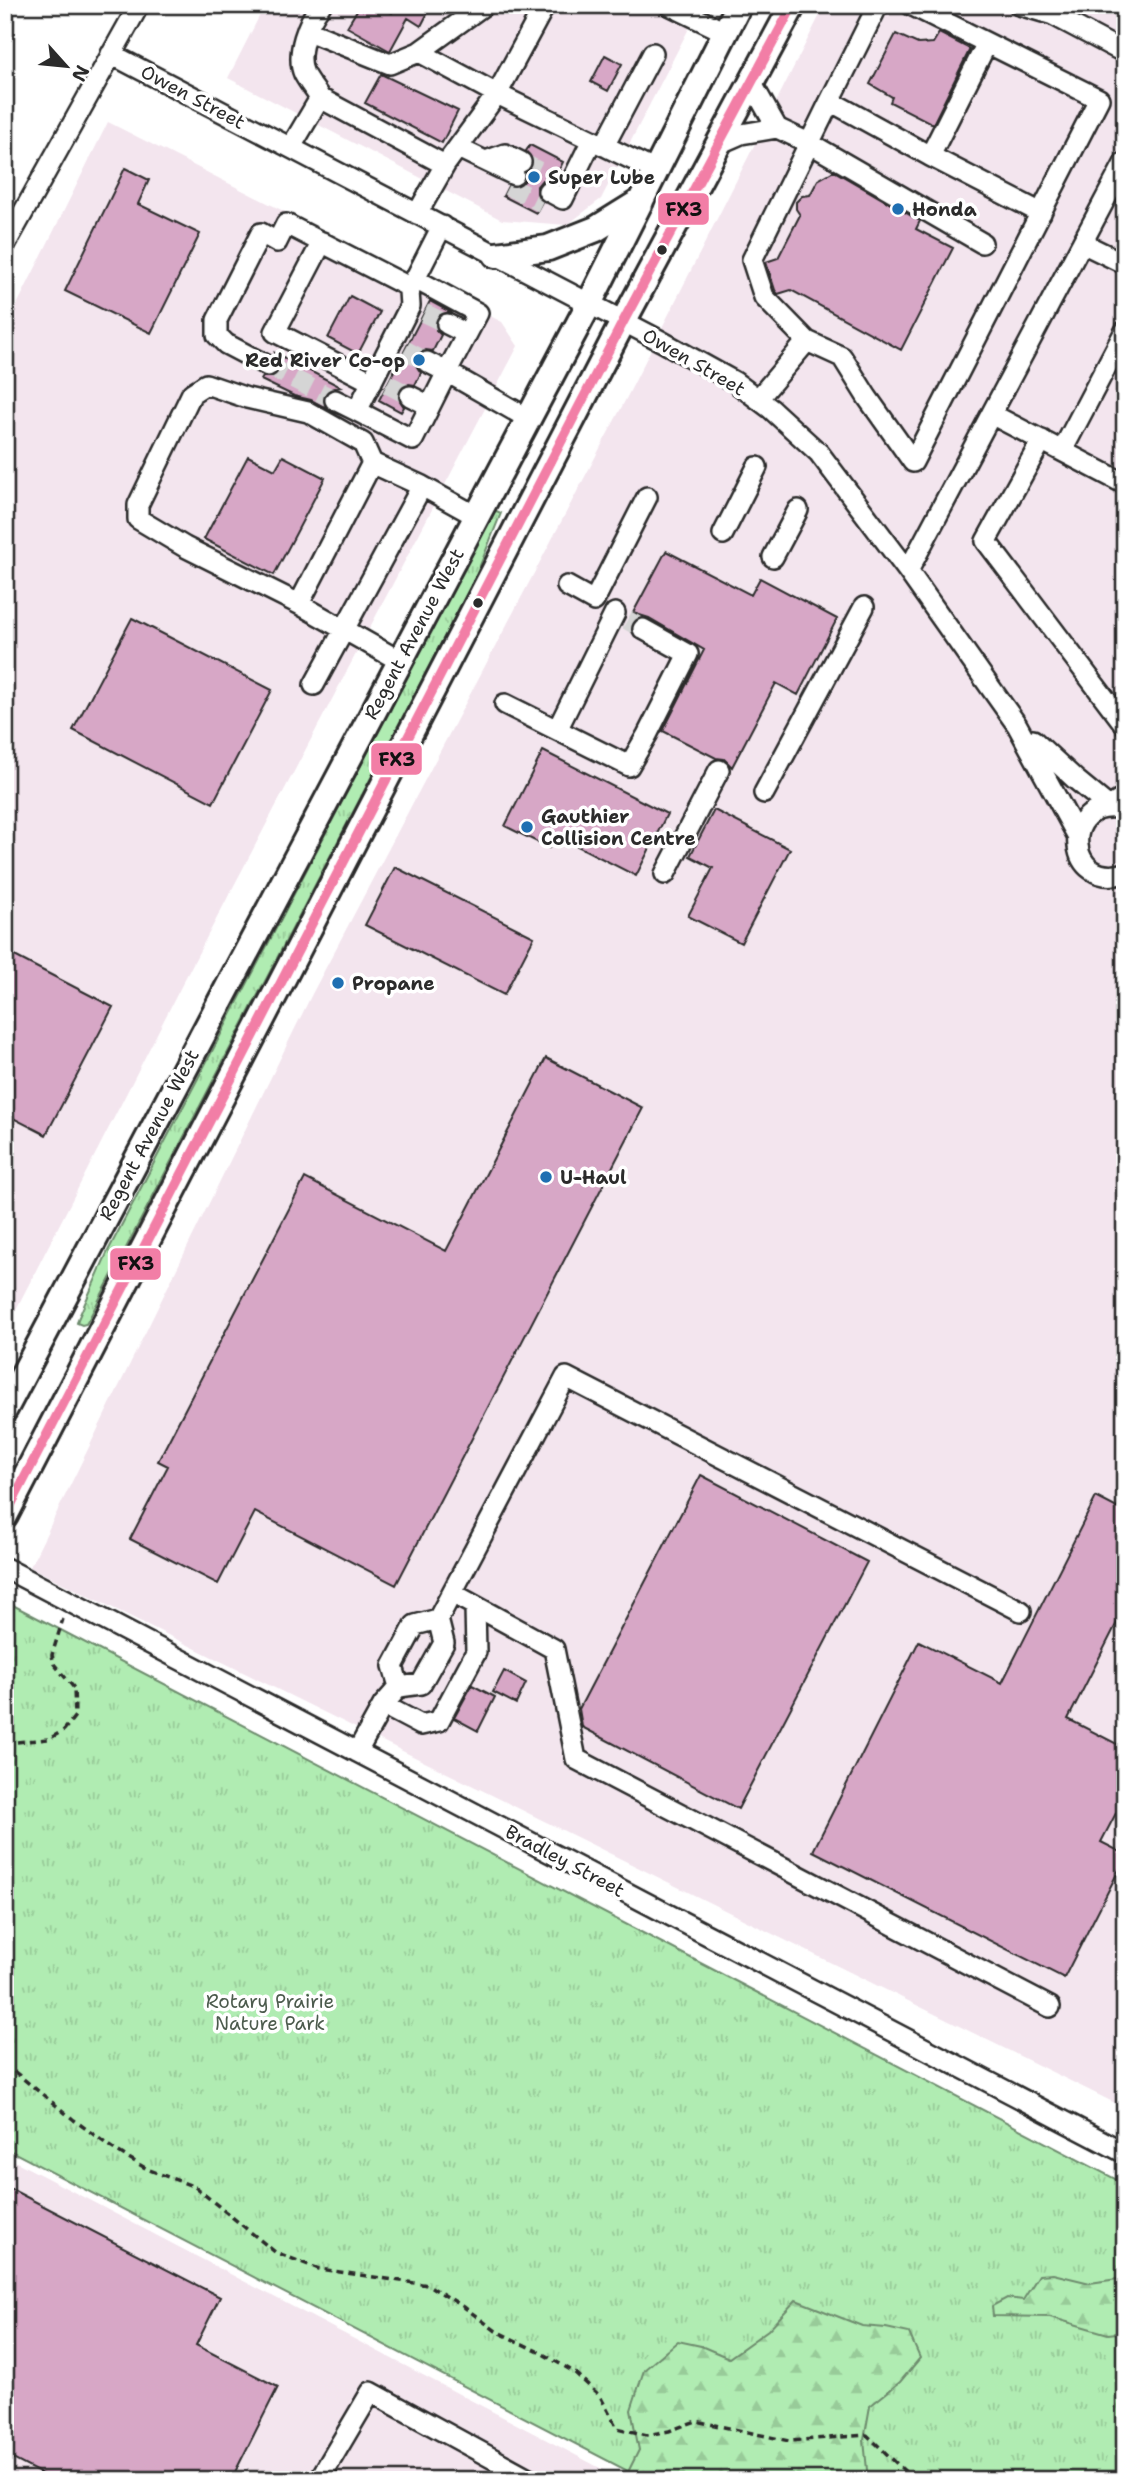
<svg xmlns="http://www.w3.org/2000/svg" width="1130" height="2485" font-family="'Shantell Sans',sans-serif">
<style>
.built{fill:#f3e5ee}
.grass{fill:url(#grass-tufts);stroke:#6e8c6e;stroke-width:2}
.forest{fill:url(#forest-firs);stroke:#6e8c6e;stroke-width:2}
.building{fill:#d7a7c6;stroke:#2b2b2b;stroke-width:2}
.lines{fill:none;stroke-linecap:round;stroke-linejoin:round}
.minor-tunnel{stroke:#d5d5d5;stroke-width:19;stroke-dasharray:19 10;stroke-linecap:butt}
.minor-casing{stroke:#2b2b2b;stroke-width:24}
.major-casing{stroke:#2b2b2b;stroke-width:30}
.path{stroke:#2b2b2b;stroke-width:3.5;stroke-dasharray:7 5;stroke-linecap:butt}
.minor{stroke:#fff;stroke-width:19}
.major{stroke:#fff;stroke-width:24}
.bus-1-casing{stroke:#fff;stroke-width:16}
.bus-1{stroke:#f27ea6;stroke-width:10}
.poi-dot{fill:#1f6fb2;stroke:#fff;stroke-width:2.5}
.bus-dot{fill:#2b2b2b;stroke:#fff;stroke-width:2.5}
.labels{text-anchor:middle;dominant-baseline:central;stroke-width:7;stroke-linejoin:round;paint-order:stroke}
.street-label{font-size:19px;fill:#2b2b2b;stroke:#fff}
.poi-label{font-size:19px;font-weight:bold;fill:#2b2b2b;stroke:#fff;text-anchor:start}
.park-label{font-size:19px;fill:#4c5b4d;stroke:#fff}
.line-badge{stroke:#fff;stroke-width:2.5}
.pale-badge-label{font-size:19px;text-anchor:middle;font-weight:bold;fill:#111}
</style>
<defs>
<pattern id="grass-tufts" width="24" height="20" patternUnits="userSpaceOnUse" patternTransform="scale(1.75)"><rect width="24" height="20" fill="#b0ecb2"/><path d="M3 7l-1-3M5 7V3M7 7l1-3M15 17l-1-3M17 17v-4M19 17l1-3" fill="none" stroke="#98cb99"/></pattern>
<pattern id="forest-firs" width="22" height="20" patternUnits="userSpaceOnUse" patternTransform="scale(1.75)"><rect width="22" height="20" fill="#b0ecb2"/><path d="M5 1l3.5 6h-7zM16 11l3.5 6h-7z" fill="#98cb99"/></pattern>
</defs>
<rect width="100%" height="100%" fill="#fff"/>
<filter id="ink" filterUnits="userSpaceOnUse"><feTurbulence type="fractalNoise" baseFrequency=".0143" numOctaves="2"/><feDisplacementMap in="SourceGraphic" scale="14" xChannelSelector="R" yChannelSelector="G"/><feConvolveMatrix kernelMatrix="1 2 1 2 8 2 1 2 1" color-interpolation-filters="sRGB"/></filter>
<g filter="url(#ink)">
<!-- built -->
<path class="built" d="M265,5H701L601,199L567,225L502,220L228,78Z
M825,5H1125V2108L30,1567L312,994L627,397Z
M108,122L502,322L518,346L189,971L5,1331V329Z
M5,2156L623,2480H5Z"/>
<!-- grass -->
<path class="grass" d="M494,510L501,513L475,578L89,1319L86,1324L82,1325L77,1323L78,1319L108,1251Z
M5,1601L1125,2184V2480H645L5,2148Z"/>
<!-- forest -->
<path class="forest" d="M1053,2274L1090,2283L1125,2278V2332L1108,2334L1050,2317L993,2316L992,2306L1007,2298L1023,2300L1039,2275Z
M796,2300L862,2326L886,2328L909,2333L920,2358L900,2382L870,2406L864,2440L868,2480H624L639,2450L631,2410L644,2370L678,2341L701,2346L729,2358L768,2330Z"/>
<!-- building -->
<path class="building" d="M360,5H377L392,13L393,11L382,5H432L421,26L408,18L390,51L347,27Z
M939,33L970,49L933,124L890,102L892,97L870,84L896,34L918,44L933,43Z
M605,55L622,64L608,91L591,82Z
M381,74L458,111L442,143L365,103Z
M530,145L563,162L554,180H542L537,186V197L542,202L536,213L503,196L508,186L516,187L521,185L525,180L526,173L532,168L533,161L526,151Z
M125,168L149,180L138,204L200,234L151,333L65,291Z
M834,171L920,221L916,229L953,248L901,350L791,290L778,294L775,290L766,262L778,258L800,215L796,209V202L802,196L810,195L818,180Z
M350,296L380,312L358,354L328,338Z
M430,301L452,313H441L436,319V330L441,335L433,351L426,350L416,356L415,363L421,373L415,385L409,384L399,390L398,397L404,407L401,412L379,400Z
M275,353L341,387L329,389L324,394L323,401L326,408L311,400L294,396L261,380L263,377H274L279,371L280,365Z
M248,456L275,470L283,456L325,478L274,575L204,539Z
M666,551L751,595L760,578L837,619L798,695L776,683L732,767L724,759L716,758L663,731L704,650L649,618L633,613Z
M132,618L272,690L213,803L73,730Z
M543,751L667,814L636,876L556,835L549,848L505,826Z
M714,810L790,849L741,943L688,916L713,868L690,856Z
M395,867L534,937L504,995L365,925Z
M5,951L113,1007L46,1135L5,1114Z
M546,1058L643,1108L396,1585L255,1512L218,1584L130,1539L168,1466L158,1461L305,1178L446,1251Z
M701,1475L867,1562L738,1809L582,1727L579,1709Z
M1096,1497L1125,1512V1607L1068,1719L1125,1748V1796L1101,1842L1125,1854V1858L1064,1978L813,1851L919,1641L1002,1683Z
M504,1671L526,1683L516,1704L493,1692Z
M472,1685L495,1697L478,1731L454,1718Z
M5,2186L220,2297L196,2345L278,2387L231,2480H53L5,2455Z"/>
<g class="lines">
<!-- minor-tunnel -->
<path class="minor-tunnel" d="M521,162L554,179
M508,186L542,203
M424,313L447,324
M405,350L427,362
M268,366L335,400
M387,384L410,396
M627,620L643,629"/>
<defs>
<path id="minor" d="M484,5L419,52L497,94L545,5
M669,5L725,32
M878,5L830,101L930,156
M1019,5L1053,15L1125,53
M308,31L390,64L419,52
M987,43L930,156L1041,213
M111,54L661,341L735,382L771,409L819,453L908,571L1017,725L1077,835
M751,82L777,128L811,144L982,243
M320,98C315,90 308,82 304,74C295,54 308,21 321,5
M718,144L741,134L777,128
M604,146L653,53
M291,147L320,98L445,165L417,214
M458,148L514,175
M486,161L505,154L521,162
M445,165L497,94L656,171
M548,191L563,199L592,140
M322,242L275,332L372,382
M1082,243L1125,264
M5,245L139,5
M415,279L478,313L447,372L529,419
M447,324L467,334
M807,341L764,297L752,260L830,101
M268,366L226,344L217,335V320L261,233L277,242L286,224L411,288
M410,396L430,406
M758,399L807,341L842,357L867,397L913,462L1099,99L911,5
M335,400L357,411L410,306L409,291L442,226
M357,411L413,440L447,372L427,362
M993,415L1125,484
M1042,440L986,541L1125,725
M1062,451L1125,331
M372,463L363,443L308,412L247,398L206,384L192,393L138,505V519L185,547L299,604L372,463L422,486L476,516
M723,534L757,467
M773,557L798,510
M908,571L1125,162
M567,586L594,601L647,497
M299,604L400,661
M314,685L422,486
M505,704L629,766L647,735L688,654L643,629
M557,730L615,613
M1033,740L1075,779L1109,807L1125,797
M764,793L864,607
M1117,808C1060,802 1067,891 1125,873
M665,874L719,770
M5,1568L1125,2153
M452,1593L554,1649L576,1759L1050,2007
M438,1619L566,1377L1021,1611
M383,1705L421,1725L439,1721L476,1652L475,1606
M357,1752L383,1705L399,1687L421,1684L444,1643L438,1619L415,1625L393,1666L399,1687
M319,2480L371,2392L532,2480"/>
<path id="major" d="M496,255L548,248L596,229L641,201
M5,1409L589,304L739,5
M5,1516L623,322L793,5"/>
</defs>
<!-- minor casing -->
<use href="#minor" class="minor-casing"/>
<!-- major casing -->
<use href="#major" class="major-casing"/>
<!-- path -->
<path class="path" d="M5,1743L49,1739L64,1730L75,1716L74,1688L54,1664L52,1655L63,1619
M5,2064L74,2120L112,2148L147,2169L195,2187L275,2252L319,2269L428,2285L464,2307L496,2331L541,2353L574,2372L600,2396L617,2428L647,2435L669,2431L696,2421L789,2441L867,2435L914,2480"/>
<!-- minor -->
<use href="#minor" class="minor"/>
<!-- major -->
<use href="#major" class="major"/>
<defs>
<path id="bus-1" d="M5,1516L623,322L793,5"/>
</defs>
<!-- bus-1 casing -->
<use href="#bus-1" class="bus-1-casing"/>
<!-- bus-1 -->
<use href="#bus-1" class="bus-1"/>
</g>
</g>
<!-- markers -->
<g class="poi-dot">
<circle cx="534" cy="177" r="7"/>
<circle cx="898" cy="209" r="7"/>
<circle cx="419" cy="360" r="7"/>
<circle cx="527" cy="827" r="7"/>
<circle cx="338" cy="983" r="7"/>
<circle cx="546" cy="1177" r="7"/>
</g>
<g class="bus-dot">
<circle cx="662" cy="250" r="6"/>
<circle cx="478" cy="603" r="6"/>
</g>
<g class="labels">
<!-- street labels -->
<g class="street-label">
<text transform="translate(193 97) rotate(28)">Owen Street</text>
<text transform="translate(694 362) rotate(30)">Owen Street</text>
<text transform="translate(414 634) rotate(-62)">Regent Avenue West</text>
<text transform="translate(149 1135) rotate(-62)">Regent Avenue West</text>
<text transform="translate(565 1861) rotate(28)">Bradley Street</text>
</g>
<!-- poi labels -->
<g class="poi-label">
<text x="548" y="177">Super Lube</text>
<text x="912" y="209">Honda</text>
<text x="405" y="360" text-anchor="end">Red River Co-op</text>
<text x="541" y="816">Gauthier<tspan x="541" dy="22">Collision Centre</tspan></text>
<text x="352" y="983">Propane</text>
<text x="560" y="1177">U-Haul</text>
</g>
<!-- park labels -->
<g class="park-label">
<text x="270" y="2001">Rotary Prairie<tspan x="270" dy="22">Nature Park</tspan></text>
</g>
</g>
<g class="line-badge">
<rect x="657" y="192" width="53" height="34" rx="7" fill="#f27ea6"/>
<rect x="370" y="742" width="53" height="34" rx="7" fill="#f27ea6"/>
<rect x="109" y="1247" width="53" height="34" rx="7" fill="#f27ea6"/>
</g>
<g class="pale-badge-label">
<text x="684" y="216">FX3</text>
<text x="397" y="766">FX3</text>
<text x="136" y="1270">FX3</text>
</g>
<!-- margin -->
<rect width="1130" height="2485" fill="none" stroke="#fff" stroke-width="28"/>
<rect x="14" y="14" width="1102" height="2457" fill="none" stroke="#2b2b2b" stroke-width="2.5" filter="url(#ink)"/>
<!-- north arrow -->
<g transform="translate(66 66) rotate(117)" stroke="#ffffff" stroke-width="5" paint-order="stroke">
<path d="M0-5L12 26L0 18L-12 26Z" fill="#2b2b2b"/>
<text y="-10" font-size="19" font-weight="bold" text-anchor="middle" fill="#2b2b2b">N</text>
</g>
</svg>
